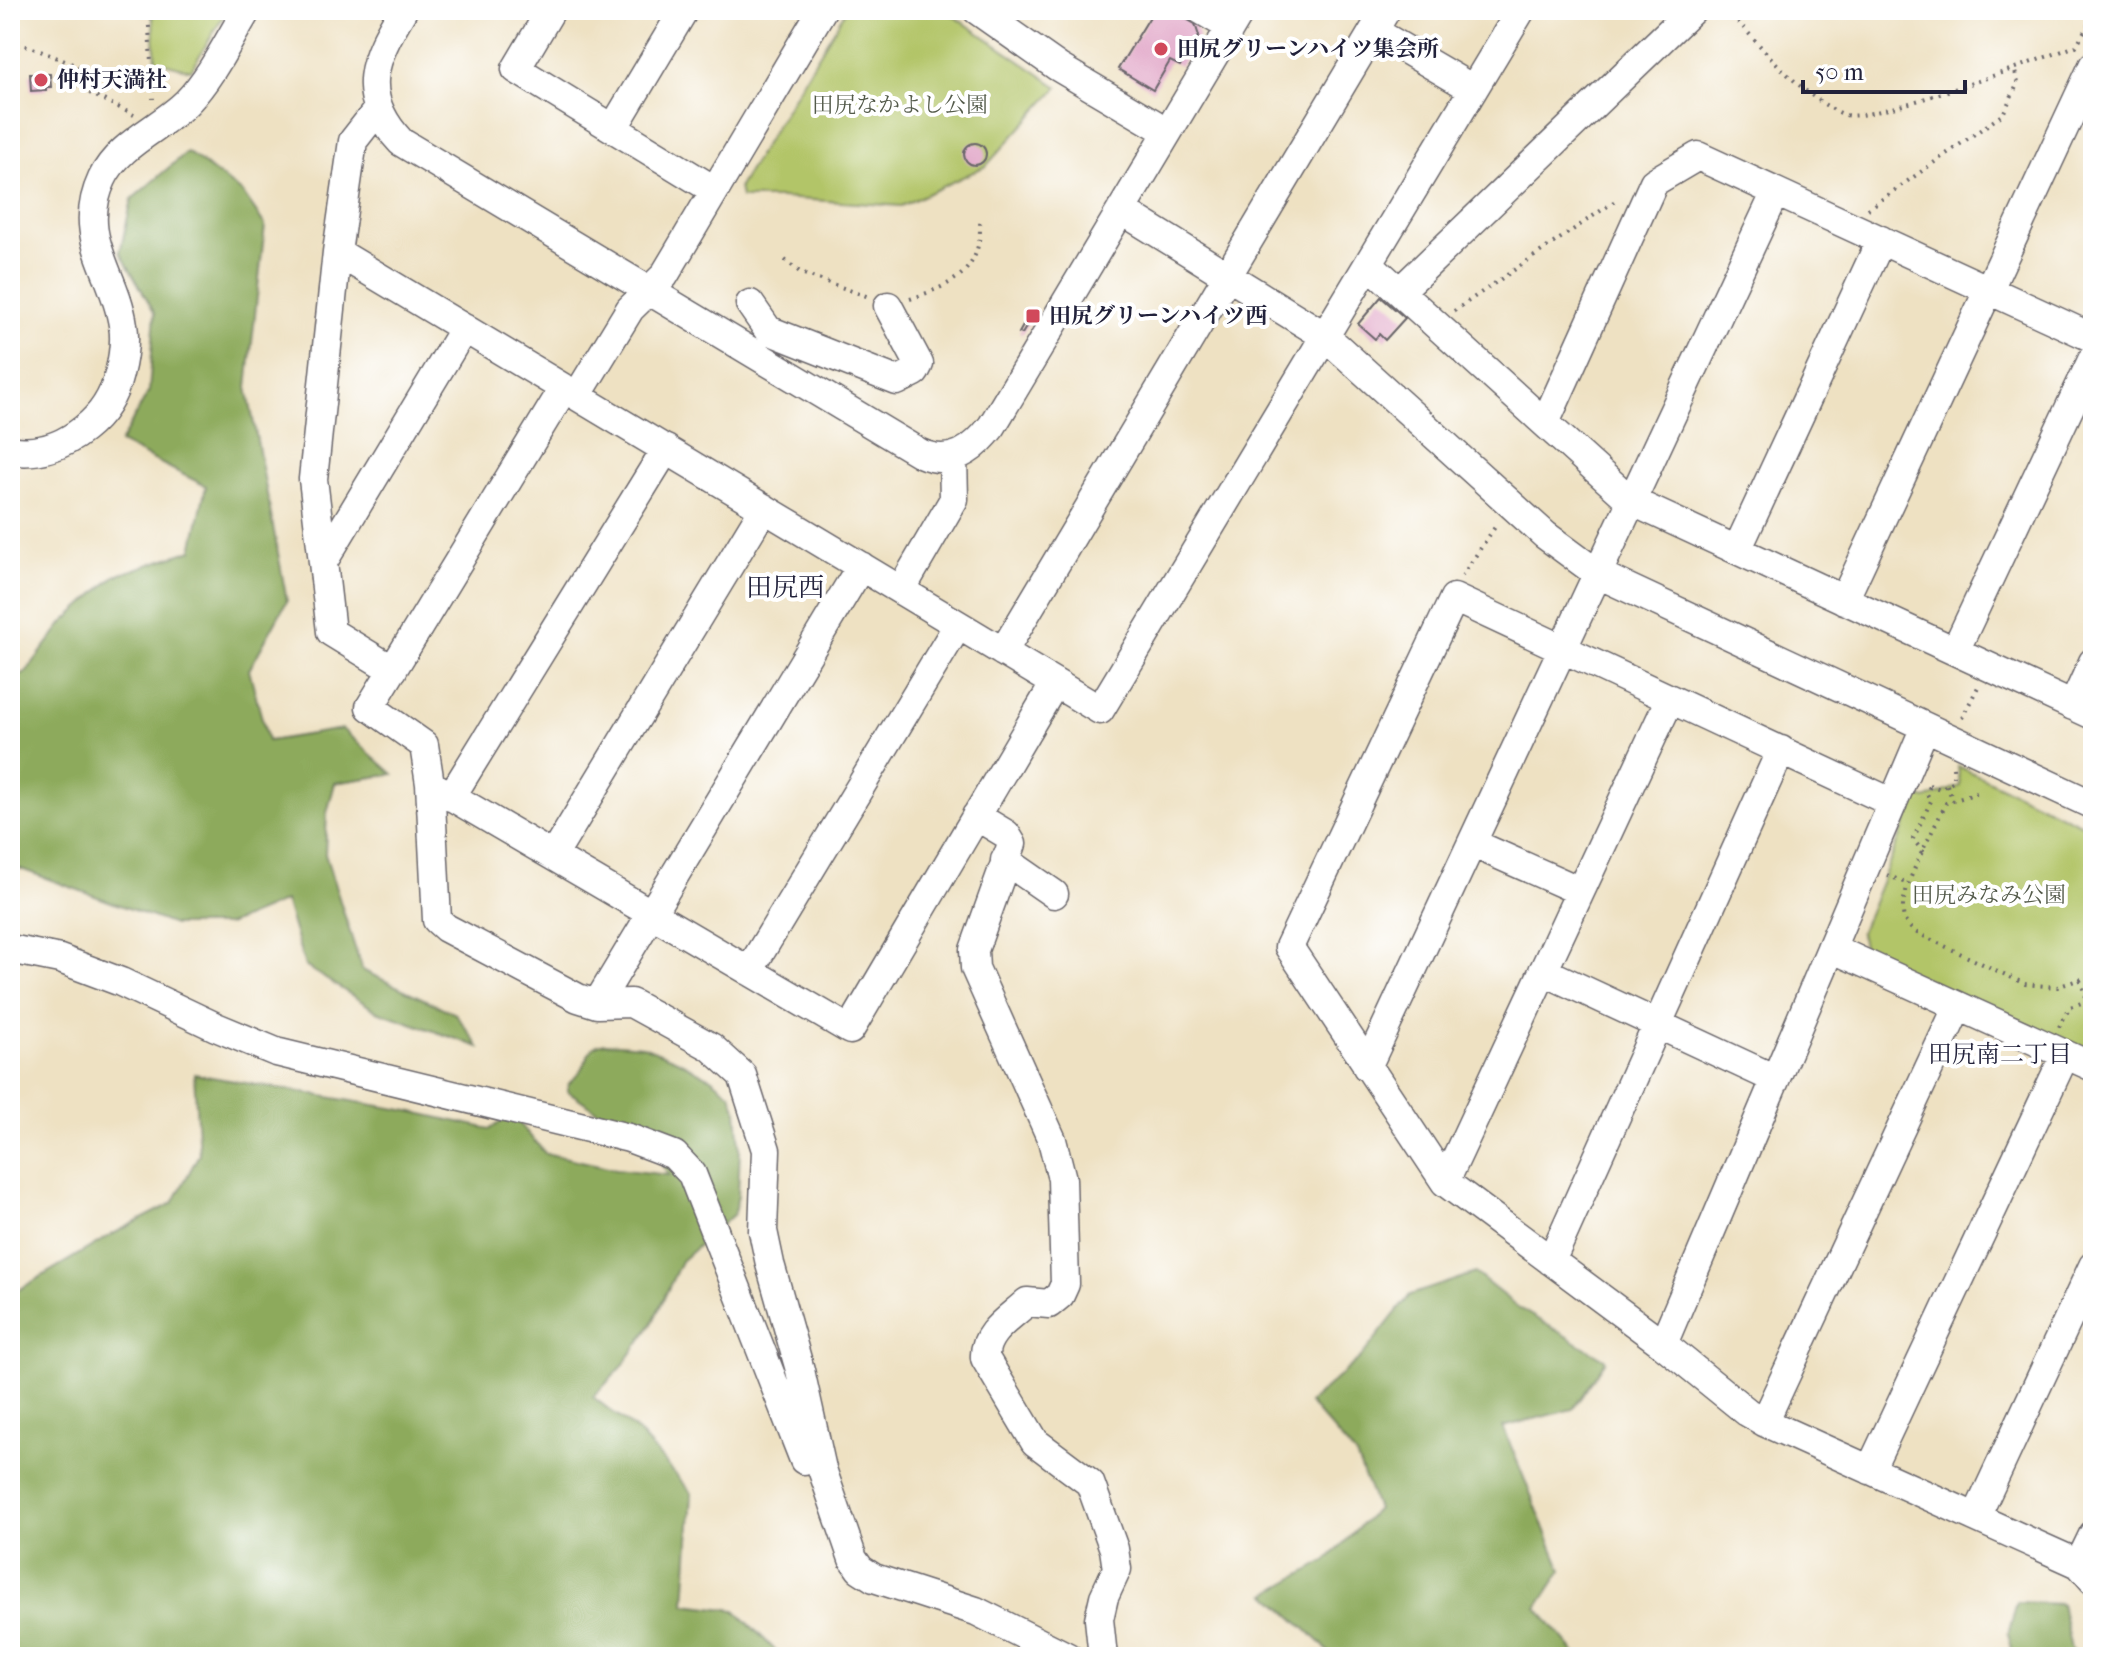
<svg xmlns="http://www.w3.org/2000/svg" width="2103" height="1667" font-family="'IM FELL French Canon','Noto Serif JP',serif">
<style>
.green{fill:#b2c568;stroke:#6a7452;stroke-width:2}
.forest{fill:#8daa5c;stroke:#58664c;stroke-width:2}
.building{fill:#e2a9c9}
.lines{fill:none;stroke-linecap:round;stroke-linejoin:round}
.minor-casing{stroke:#69656a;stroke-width:31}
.path{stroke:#69656a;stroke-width:4;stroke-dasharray:2 6;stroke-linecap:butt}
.minor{stroke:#fff;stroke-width:28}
.poi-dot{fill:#d1495b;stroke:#fff;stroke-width:3}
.labels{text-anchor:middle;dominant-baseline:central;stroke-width:8;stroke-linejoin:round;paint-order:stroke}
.poi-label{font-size:22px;font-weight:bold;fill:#22223b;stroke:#fff;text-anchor:start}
.park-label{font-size:22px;fill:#545b4b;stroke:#fff}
.neighbourhood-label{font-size:24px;fill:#22223b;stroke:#fff}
.quarter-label{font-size:26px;fill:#22223b;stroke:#fff}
</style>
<rect width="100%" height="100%" fill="#fff"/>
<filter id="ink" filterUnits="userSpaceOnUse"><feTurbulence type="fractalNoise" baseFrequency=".0125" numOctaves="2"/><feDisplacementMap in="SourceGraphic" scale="16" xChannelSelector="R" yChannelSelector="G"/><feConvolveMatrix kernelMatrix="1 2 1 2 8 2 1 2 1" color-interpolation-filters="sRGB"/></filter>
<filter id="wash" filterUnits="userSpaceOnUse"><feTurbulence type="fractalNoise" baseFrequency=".006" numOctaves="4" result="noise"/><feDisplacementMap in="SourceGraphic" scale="32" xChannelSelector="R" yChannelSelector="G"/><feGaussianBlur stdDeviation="1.8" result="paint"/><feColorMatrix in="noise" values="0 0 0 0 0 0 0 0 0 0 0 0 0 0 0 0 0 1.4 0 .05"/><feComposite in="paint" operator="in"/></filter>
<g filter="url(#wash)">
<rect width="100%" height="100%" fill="#eee1c2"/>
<!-- green -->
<path class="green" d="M152,10H227L191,70L156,61Z
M846,10H945L1058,87L986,166L901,206L781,198H741L739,187Z
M1958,766L2093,830V1058L1864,951L1860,933L1917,796L1926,799L1960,786Z"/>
<!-- forest -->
<path class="forest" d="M187,152L242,192L265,225L247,387L287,601L249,670L268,741L342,729L393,774L335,783L327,813L325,854L362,970L456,1014L479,1047L377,1011L305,966L285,901L228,925H174L10,865V680L26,672L63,623L115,576L192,550L206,486L120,443L149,391L155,313L120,252L132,199Z
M606,1043L643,1046L677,1060L711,1078L731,1094L737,1111L740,1148L738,1196L734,1214L681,1261L652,1324L621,1368L593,1397L638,1432L692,1493L685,1604L735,1610L782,1657H10V1295L113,1234L173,1203L199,1154L194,1074L409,1111L490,1129L512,1115L545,1153L617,1169L669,1175L646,1143L621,1120L599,1112L568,1091V1085C572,1079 578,1076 581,1070C590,1056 587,1045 606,1043Z
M1475,1273L1519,1308L1606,1360L1573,1409L1503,1427L1562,1570L1537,1608L1579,1657H1332L1322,1644L1267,1594L1327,1560L1377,1509L1356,1456L1309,1403L1361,1357L1410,1295Z
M2017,1602L2061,1604L2071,1649L2081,1657H2014L2008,1634Z"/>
<g id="blocks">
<!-- building -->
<path class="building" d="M1154,10H1170L1195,24L1199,36L1180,66L1170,61L1153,90L1118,69Z
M30,74H50L51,87H46V90L31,91Z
M964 154a11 11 0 1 1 22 0a11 11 0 1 1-22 0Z
M1381,297L1405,318L1385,340L1379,334L1375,339L1358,324Z
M1029,315L1032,317L1022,334L1019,333Z"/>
</g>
</g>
<g filter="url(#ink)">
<use href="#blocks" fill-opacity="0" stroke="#69656a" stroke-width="2"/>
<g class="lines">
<defs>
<path id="minor" d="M403,10C373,59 357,95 401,142L920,453C951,467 974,450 992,426L1241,10
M551,10L516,69L714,190
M977,10L1058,67L1168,132
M1201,10L1230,27
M1374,31L1473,89
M614,127L684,10
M1121,210L1325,336L1545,535L1598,574L2093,805
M337,252L1100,710L1521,10
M1369,264L1631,501L2093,715
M1400,291L1692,10
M750,304L768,330L897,381L915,372L919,364L888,306
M564,388L370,707L424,745L430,784L437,920L446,928L578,998L597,1004L631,1003L711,1047L742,1075L766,1150L763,1231L770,1264L800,1370L822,1469L853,1559L860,1569L874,1578L976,1611L1068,1657
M577,396L630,309L664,276L822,10
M1545,423L1654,182L1698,156L2093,338
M10,450C37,455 63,446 84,429C102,415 114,395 119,374C123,358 126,342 123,325C115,271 75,237 102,179C118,144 161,128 187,102C212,76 228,41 247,10
M1737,550L1881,240
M323,562L313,479L337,252L353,141L378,109
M901,590L954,499L953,457
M1844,600L2093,66
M1955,651L2093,358
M1003,652L1386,10
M393,670L331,632L323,562L464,328
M2073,706L2093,662
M430,784L850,1030L1055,683
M451,797L666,449
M1893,803L1454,598L1289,947L1445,1182L1663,1344L1747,1412L1764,1422L2079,1564L2093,1580
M976,816L1006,834L1012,844L974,950L975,968L1052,1140L1062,1179L1065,1284L1060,1295L1049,1304L1027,1302C1010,1318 983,1333 985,1358L1035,1442L1090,1483L1114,1549L1117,1569L1104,1597L1099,1619L1103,1657
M1472,843L1580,891
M553,856L764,508
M1005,860L1054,894
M1831,948L2093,1067
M10,949L60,959L121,982L216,1027L276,1052L629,1138L674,1155L692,1174L804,1460
M749,971L958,625
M1543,971L1775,1079
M597,1004L861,566
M1367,1067L1776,192
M1445,1182L1670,699
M1551,1261L1781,750
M1663,1344L1925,727
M1764,1422L1958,1006
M1870,1470L2065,1055
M1976,1517L2093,1266
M2079,1564L2093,1535"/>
</defs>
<!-- minor casing -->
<use href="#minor" class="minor-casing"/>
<!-- path -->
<path class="path" d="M148,10L153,99
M1727,10C1759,43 1803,100 1846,115C1869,123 2043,58 2076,46L2093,16
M10,42L33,48L80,67L73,85L134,115
M1868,209L2003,114L2018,83L2014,68
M785,260L801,273L869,297
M910,299C954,284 982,272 980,220
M1454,311L1618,199
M1462,576L1497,524
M1962,718L1978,687
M1929,785L1940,789L1954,781L1953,766
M1947,785L1953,801
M1977,793L1946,803C1935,828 1901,886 1903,911C1903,921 1908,926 1915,932L2025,984L2057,987L2093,975
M1923,852L1913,839L1931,801L1927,794L1930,786
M1887,875L1908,884
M2080,980L2093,1017
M2059,1027L2070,1007L2087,1001"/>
<!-- minor -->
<use href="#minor" class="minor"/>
</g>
</g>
<!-- markers -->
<g class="poi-dot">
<circle cx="1161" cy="49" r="8"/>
<circle cx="41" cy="80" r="8"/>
<rect x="1025" y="308" width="16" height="16" rx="4"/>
</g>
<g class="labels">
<!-- poi labels -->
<g class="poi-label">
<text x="1177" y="49">田尻グリーンハイツ集会所</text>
<text x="57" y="80">仲村天満社</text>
<text x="1049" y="316">田尻グリーンハイツ西</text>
</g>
<!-- park labels -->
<g class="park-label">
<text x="900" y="105">田尻なかよし公園</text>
<text x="1989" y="895">田尻みなみ公園</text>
</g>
<!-- neighbourhood labels -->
<g class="neighbourhood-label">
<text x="2000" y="1054">田尻南二丁目</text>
</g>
<!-- quarter labels -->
<g class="quarter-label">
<text x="785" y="587">田尻西</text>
</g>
</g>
<!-- margin -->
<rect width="2103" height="1667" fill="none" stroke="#fff" stroke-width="40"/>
<!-- scale -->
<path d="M1803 80v12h162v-12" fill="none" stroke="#22223b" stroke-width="4"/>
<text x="1815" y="80" font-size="24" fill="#22223b" stroke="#ffffff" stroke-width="6" paint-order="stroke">50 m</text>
</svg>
